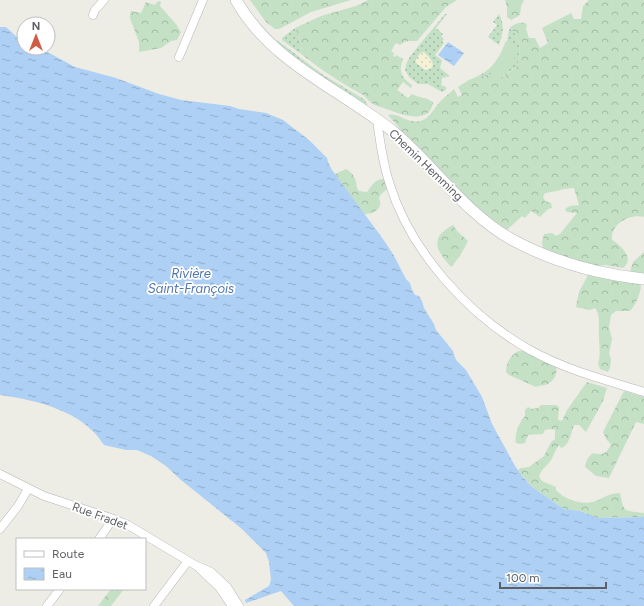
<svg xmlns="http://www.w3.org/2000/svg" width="644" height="606" font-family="Figtree,sans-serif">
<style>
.grass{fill:url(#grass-dots)}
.forest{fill:url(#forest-crowns)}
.sand{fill:url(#sand-dots)}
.garden{fill:#c4e1c6}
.water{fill:url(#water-ripples)}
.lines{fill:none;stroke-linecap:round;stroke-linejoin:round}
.street-casing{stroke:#b5b6ba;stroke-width:9}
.secondary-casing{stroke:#b6b8bc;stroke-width:12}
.street{stroke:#fff;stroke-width:8}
.secondary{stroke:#fff;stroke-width:11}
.labels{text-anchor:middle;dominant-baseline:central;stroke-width:3.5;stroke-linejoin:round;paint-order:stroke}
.street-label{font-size:12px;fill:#5c5f63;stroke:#fff}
.water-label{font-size:13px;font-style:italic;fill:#5176ab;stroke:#fff}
</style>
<defs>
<pattern id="grass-dots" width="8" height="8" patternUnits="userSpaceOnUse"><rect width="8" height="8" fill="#c4e1c6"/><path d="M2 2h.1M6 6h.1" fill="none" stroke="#a2baa4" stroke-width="1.8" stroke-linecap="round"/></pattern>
<pattern id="forest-crowns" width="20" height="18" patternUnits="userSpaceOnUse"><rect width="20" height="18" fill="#c4e1c6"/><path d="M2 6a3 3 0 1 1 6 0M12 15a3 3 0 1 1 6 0" fill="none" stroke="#a2baa4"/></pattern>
<pattern id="sand-dots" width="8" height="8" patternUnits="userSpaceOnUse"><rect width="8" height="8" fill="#f5f1d7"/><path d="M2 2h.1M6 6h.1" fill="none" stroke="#d4d1bb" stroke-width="1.8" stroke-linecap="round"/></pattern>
<pattern id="water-ripples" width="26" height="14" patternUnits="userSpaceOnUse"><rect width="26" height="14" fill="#aed0f4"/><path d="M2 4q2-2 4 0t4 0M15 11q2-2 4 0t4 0" fill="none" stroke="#91acc9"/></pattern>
</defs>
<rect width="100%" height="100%" fill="#edece5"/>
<!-- grass -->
<path class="grass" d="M445,14H447L436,28L443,34L441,36L444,39L442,41L444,43L435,55L442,60L440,68L450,76L442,78L441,85L446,87V90L442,92L428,84H418L409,77L405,70L407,62L411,55Z
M499,14C505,25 503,34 499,45L488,37L497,25L493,22Z
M295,28C300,38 303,44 301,54L282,40V38Z
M510,28L517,36L520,50L519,60L517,66L502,77L496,73L476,77C491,71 502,56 507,41C508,36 508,32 510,28Z
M277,40L322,74L362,98L365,100L368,106L336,88L276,44Z"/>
<!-- forest -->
<path class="forest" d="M250,0H351L311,12L279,29H275L266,22Z
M368,0H457L446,7L417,41C411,41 405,40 400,45L396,43L391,51L394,53L393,56L395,57L396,55L403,59C398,72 402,78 412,85L411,88L403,82L397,90L408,98L412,94C419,98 426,97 433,102C430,125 403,115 389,110C385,108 379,107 375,105C370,103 367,98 363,95C356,91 349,87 342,83C328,74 314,64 301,54C303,44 300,38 295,28L321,16L356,6Z
M505,0H524L521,6L520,15L511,20L507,17V7Z
M589,0H644V217C630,213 610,224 612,240C621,245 635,259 623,268L605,265L598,266L567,258L543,248L542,242L544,234L552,233L556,236L560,234L577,213L567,212L565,210L566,208L570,206L579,205L574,188C564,188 555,192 545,193L543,197L545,201L551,203L552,208L548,209L540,217L531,211L525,218L522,216L507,230L478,209L403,132L388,115C394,113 402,118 408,120C425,125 429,116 438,104C442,99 449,94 454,89L458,97L462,95L458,87L469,80L476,77L496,73L503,77L517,66L519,60L520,50L517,36L510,28C513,24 519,22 525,23L527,25L526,29L529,38H535L540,48L548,43L542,28L571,13L574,19H581L583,6Z
M158,1L161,2L160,6L176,24L181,32L177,40L171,41L161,48L139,52V42L130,18V14L131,11L141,13L146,2L155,5Z
M346,169C354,174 356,179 357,188L359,191L367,192C373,184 374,180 384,179L387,189L381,194L379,198C384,209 373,214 363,214L335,174Z
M453,225L457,231L468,241L460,256L451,267C436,250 429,238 453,225Z
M644,252V274L630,272L633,262Z
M588,275L637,283L641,286C640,294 636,305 630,311H616L611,315L609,327L612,339L609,354L611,359L610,368L608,372L600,369L598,364C601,354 599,346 599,336C598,326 601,315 595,308L590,310L576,307L579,292Z
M519,351H524L556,367C558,374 553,383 545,385C541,386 539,385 536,387L509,375L506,372C506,363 511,354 519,351Z
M587,382L607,388L603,401L586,432L579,425H574C571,432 570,445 561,448L559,445C555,450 554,455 551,460C547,466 541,469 539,477L542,481L556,487V490C565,500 583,506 596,501C605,497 610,493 620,493C624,514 624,510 644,513V517L598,518L580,511L564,509L532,487L518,470L521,468L529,467L544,456L551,442L555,439V430L551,429L545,430L543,434L528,435L525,443L520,444L516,443C514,435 519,422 525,416V410L528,407L532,409L538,408L541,405H556L559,407L558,420L562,421L567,410Z
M624,391L644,397V424L636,422L609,478L596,476L585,467C586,461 588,457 593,453C603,456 607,453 611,444L606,439L603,432Z
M111,589H124L111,606H98Z"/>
<!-- sand -->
<path class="sand" d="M424,52C430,58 440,68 425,70L415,62L420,53Z"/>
<!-- garden -->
<path class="garden" d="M506,41L520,50L502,77L490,69L500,55Z"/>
<!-- water -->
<path class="water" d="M0,27H6L19,39L24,41V48H40L75,67L116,78L159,94L181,100L230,106L239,109L266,113L283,120L309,140L327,158L328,162L332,170L383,239L393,254L406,279L410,283L412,290L415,295L419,296L422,301L424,308L434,324L436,330L453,351L456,360L466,370L482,397L492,424L515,466L523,477L532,487L564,509L580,511L598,518L644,517V606H294L281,591L246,603L245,600L269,586L271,580L269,562L266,553L242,529L181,480L166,466L151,456L137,450H126L104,445C83,411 37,400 0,395Z
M448,42L464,53L454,66L438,55Z"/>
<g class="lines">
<defs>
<path id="street" d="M93,15L95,10L104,0
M179,57L203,0
M377,120C380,142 383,164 390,185C411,252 469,316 530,350C566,370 606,380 644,392
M0,474L44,496L108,517L128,525L195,565L211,572L227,587L239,606
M0,529L18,506L28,489
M99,539L113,519
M199,568L219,587L232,606
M47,606L60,589
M154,606L188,561"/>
<path id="secondary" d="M236,0C272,64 341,89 395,133C435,167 465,213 511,239C553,262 597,274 644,279"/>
</defs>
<!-- street casing -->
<use href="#street" class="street-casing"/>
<!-- secondary casing -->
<use href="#secondary" class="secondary-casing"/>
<!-- street -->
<use href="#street" class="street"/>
<!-- secondary -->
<use href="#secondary" class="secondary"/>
</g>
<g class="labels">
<!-- street labels -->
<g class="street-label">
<text transform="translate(426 165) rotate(44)">Chemin Hemming</text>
<text transform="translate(100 516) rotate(20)">Rue Fradet</text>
</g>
<!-- water labels -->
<g class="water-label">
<text x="191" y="273">Rivière<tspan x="191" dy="15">Saint-François</tspan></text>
</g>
</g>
<!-- legend -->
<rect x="16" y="538" width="130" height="52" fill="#ffffff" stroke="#bebfc1"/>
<rect x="24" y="551" width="20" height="6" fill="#ffffff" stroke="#bebfc1"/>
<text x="52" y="558" font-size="12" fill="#5c5f63">Route</text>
<rect x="24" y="568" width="20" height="12" fill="url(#water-ripples)" stroke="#bebfc1"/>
<text x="52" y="578" font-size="12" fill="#5c5f63">Eau</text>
<!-- north arrow -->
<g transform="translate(36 36)"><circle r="19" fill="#ffffff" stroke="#bebfc1"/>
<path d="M0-3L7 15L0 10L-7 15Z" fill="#d25b45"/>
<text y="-6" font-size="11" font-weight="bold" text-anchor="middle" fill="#5c5f63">N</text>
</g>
<!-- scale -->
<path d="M500 582v6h106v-6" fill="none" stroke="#5c5f63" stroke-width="2"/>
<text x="506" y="582" font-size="12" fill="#5c5f63" stroke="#ffffff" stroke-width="3" paint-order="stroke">100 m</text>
</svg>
